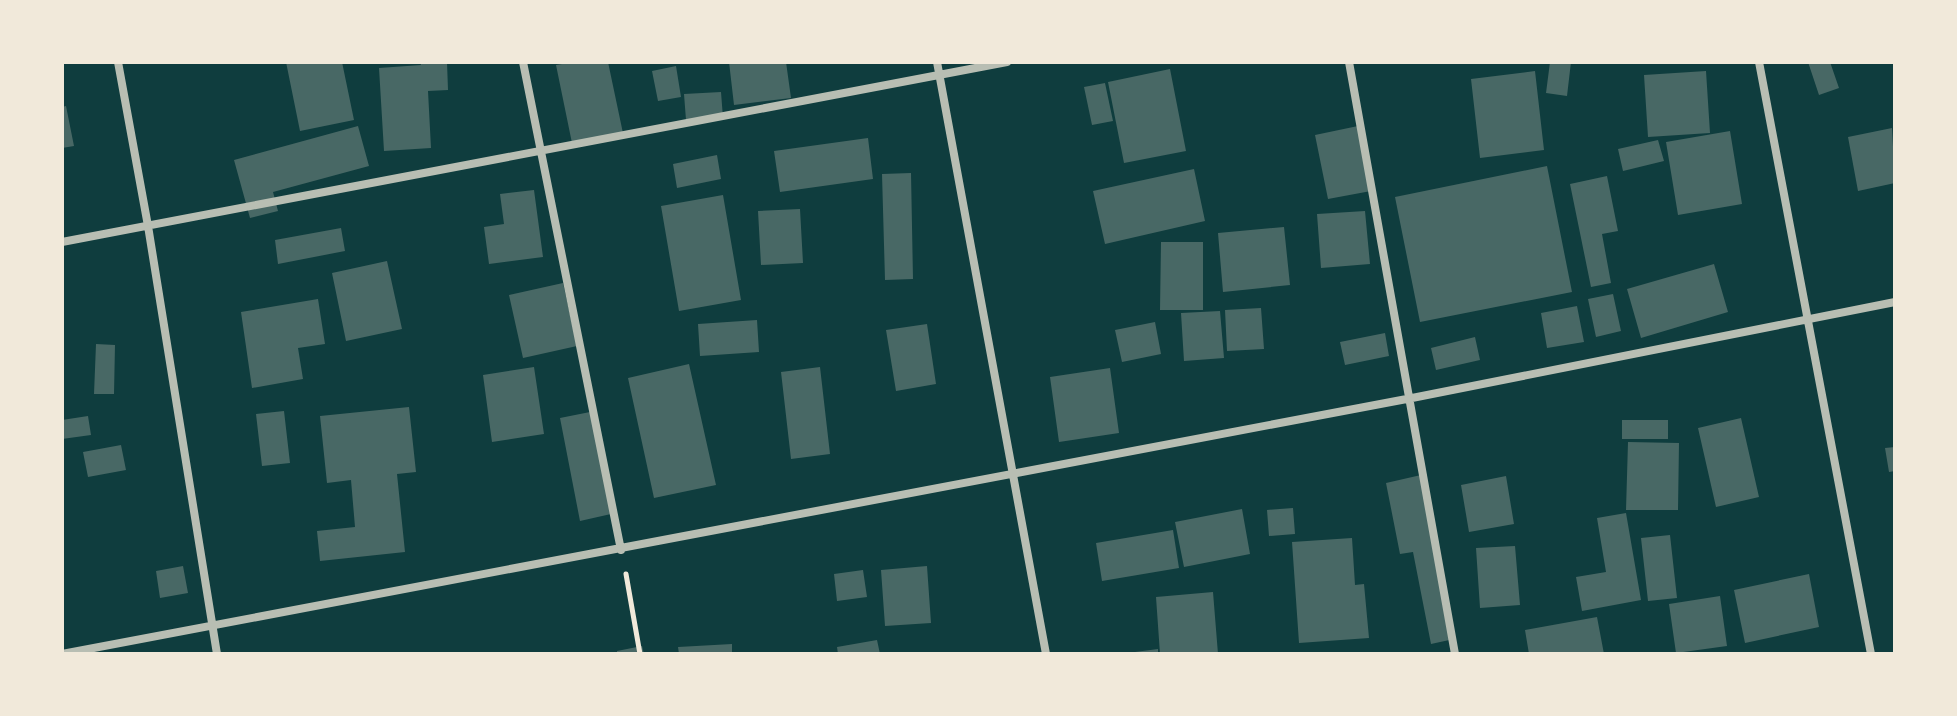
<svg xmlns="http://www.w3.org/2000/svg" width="1957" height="716" font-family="'Libre Baskerville',serif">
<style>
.building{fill:#486865}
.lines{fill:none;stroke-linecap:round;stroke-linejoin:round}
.path{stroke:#f1e9da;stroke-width:5}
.minor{stroke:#b8beb3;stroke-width:8}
</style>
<rect width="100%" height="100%" fill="#0f3d3e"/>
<!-- building -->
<path class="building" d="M286,62H342L354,120L300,131Z
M420,62H447L448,90L428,91L431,148L384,151L379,68L421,65Z
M574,62H608L624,138L573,148L556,65Z
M729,62H786L791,98L734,105Z
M1550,62H1571L1567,96L1546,93Z
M1808,62H1830L1839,88L1819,95Z
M676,66L681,97L658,101L652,71Z
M1170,69L1186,151L1124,163L1108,82Z
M1535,71L1544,150L1480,158L1471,79Z
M1706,71L1710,133L1648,137L1644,75Z
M1105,83L1113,121L1092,125L1084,87Z
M721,92L723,118L686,120L684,94Z
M66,106L74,146L62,148V107Z
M358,126L369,166L273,192L278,211L250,218L234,160Z
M1358,126L1371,191L1328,199L1315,135Z
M1892,128L1895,183L1858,191L1848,137Z
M1730,131L1742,204L1678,215L1666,142Z
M868,138L873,179L780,192L774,151Z
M1658,140L1664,161L1623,171L1618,149Z
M717,155L721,179L677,188L673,164Z
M1547,166L1572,292L1420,322L1395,197Z
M1194,169L1205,221L1105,244L1093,191Z
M911,173L913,279L885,280L882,174Z
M1607,176L1618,231L1602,234L1611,283L1591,287L1570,184Z
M534,190L543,257L489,264L484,227L504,224L500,194Z
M723,195L741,300L679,311L661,206Z
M800,209L803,263L761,265L758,211Z
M1365,211L1370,264L1321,268L1317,214Z
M1284,227L1290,285L1223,292L1218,233Z
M341,228L345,251L278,264L275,240Z
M1161,242H1203V310H1160Z
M387,261L402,329L346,341L332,273Z
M1714,264L1728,312L1641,338L1627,289Z
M563,283L577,346L523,358L509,295Z
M1613,294L1621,331L1596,337L1588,299Z
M318,299L325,344L298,348L303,379L252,388L241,312Z
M1577,306L1584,342L1547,348L1541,313Z
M1261,308L1264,349L1227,351L1225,310Z
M1220,311L1224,358L1184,361L1181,313Z
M757,320L759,352L700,356L698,324Z
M1155,322L1161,354L1122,362L1115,330Z
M927,324L936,384L896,391L886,330Z
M1385,333L1389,356L1345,365L1340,342Z
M1475,337L1480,360L1436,370L1431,348Z
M96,344L115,345L114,394H94Z
M689,364L716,485L654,498L628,378Z
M534,367L544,434L492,442L483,375Z
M820,367L830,454L791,459L781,372Z
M1110,368L1119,433L1059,442L1050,377Z
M409,407L416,472L397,474L405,552L320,561L317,531L355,527L351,480L327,483L320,416Z
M284,411L290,463L262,466L256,414Z
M590,412L611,514L580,521L560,418Z
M88,416L91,435L62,439V420Z
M1741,418L1759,497L1716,507L1698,428Z
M1622,420H1668V439H1622Z
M1628,442L1679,443L1678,510H1626Z
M121,445L126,470L88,477L83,452Z
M1895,447V471L1889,472L1885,448Z
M1421,475L1454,639L1431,644L1413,552L1400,554L1386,483Z
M1506,476L1514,524L1469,532L1461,485Z
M1293,508L1295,534L1269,536L1267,510Z
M1242,509L1250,554L1184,567L1175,522Z
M1626,513L1641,600L1582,611L1576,577L1606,572L1597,518Z
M1173,530L1179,568L1102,581L1096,543Z
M1670,535L1677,598L1648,601L1641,538Z
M1352,538L1355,585L1364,584L1369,638L1299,643L1292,542Z
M1515,546L1520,605L1480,608L1476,548Z
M183,566L188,593L160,598L156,571Z
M927,566L931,623L885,626L881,570Z
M863,570L867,597L837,601L834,574Z
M1809,574L1819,627L1745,643L1734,590Z
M1213,592L1218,654H1160L1156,597Z
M1720,596L1727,646L1676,653L1669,604Z
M1597,617L1604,654H1529L1525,630Z
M877,640L880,654H838L837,647Z
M732,644V654H679L678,647Z
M642,646L644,654H617V651Z
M1158,649V654H1135V652Z"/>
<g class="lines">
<!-- path -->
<path class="path" d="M626,574L640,654"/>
<!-- minor -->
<path class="minor" d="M118,62L148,226L217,654
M523,62L621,550
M937,62L1046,654
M1349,62L1455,654
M1759,62L1871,654
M62,242L1007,62
M62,654L1412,398L1895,302"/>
</g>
<!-- border -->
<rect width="1957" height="716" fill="none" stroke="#f1e9da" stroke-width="128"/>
</svg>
